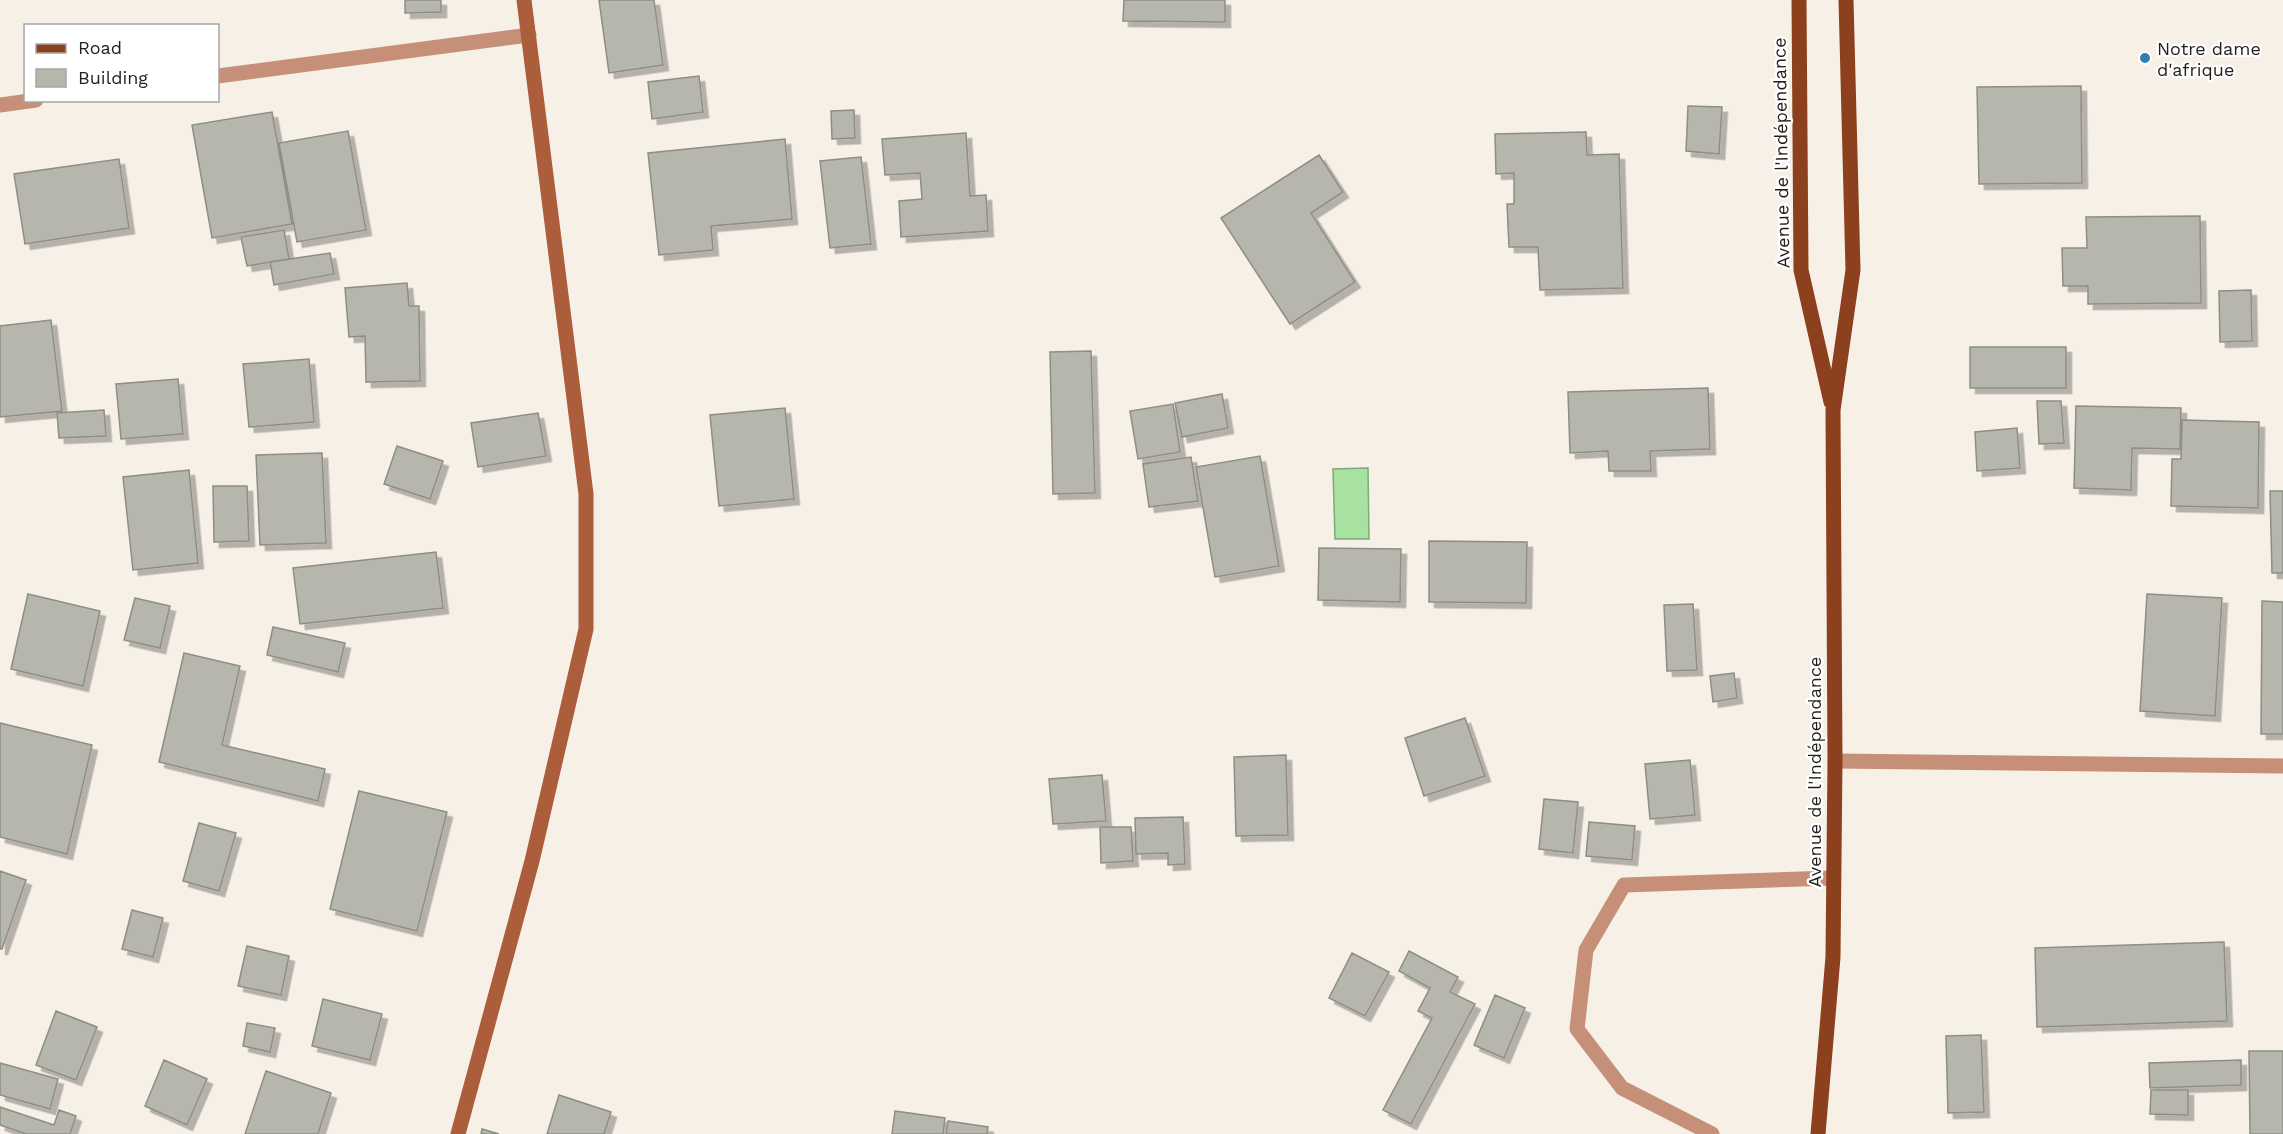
<svg xmlns="http://www.w3.org/2000/svg" width="2283" height="1134" font-family="'Work Sans',sans-serif">
<style>
.water{fill:#a8e2a0;stroke:#80a878;stroke-width:1.5}
.building{fill:#b6b6ac;stroke:#8d8e84;stroke-width:1.5;filter:url(#shadow)}
.lines{fill:none;stroke-linecap:round;stroke-linejoin:round}
.lane{stroke:#c68f78;stroke-width:15}
.street{stroke:#c68f78;stroke-width:15}
.secondary{stroke:#ac5d3b;stroke-width:15}
.primary{stroke:#8c401d;stroke-width:15}
.poi-dot{fill:#2e7eb0;stroke:#fff;stroke-width:2}
.labels{text-anchor:middle;dominant-baseline:central;stroke-width:4.5;stroke-linejoin:round;paint-order:stroke}
.poi-label{font-size:18px;fill:#221f1c;stroke:#fff;text-anchor:start}
.street-label{font-size:18px;fill:#221f1c;stroke:#fff}
</style>
<defs>
<filter id="shadow"><feDropShadow dx="5.5" dy="5.5" stdDeviation="0" flood-color="#0004"/></filter>
</defs>
<rect width="100%" height="100%" fill="#f7f0e7"/>
<!-- water -->
<path class="water" d="M1368,468L1369,539H1335L1333,469Z"/>
<!-- building -->
<path class="building" d="M405,0H441V12L405,13Z
M599,0H654L663,65L609,73Z
M1124,0H1225V22L1123,21Z
M699,76L703,112L652,119L648,82Z
M2081,86L2082,183L1979,184L1977,87Z
M1688,106L1722,107L1719,154L1686,151Z
M854,110L855,138L832,139L831,111Z
M272,112L292,224L212,238L192,125Z
M348,131L366,230L297,242L279,143Z
M1586,132L1587,155L1619,154L1623,288L1540,290L1538,247H1509L1507,204H1514V173L1496,174L1495,134Z
M966,133L970,196L986,195L988,231L901,237L899,201L922,199L920,173L885,175L882,139Z
M785,139L792,219L711,226L713,250L659,255L648,153Z
M1319,155L1343,192L1311,213L1355,282L1290,324L1221,218Z
M861,157L871,244L830,248L820,161Z
M119,159L129,228L25,244L14,174Z
M2200,216L2201,303L2088,304V286H2063L2062,248H2087L2086,217Z
M284,230L289,259L247,266L241,237Z
M330,253L334,274L274,285L270,262Z
M407,283L409,306H419L420,381L366,382L365,336L349,337L345,288Z
M2251,290L2252,341L2220,342L2219,291Z
M51,320L62,411L0,417V326Z
M1970,347H2066V388H1970Z
M1091,351L1095,493L1053,494L1050,352Z
M309,359L314,422L249,427L243,364Z
M178,379L183,434L121,439L116,384Z
M1708,388L1710,449L1650,451L1651,471H1609L1608,451L1570,453L1568,392Z
M1222,394L1228,428L1182,437L1175,403Z
M2037,401H2061L2064,443L2039,444Z
M1173,404L1180,452L1138,459L1130,411Z
M2076,406L2181,408L2180,449L2132,448L2131,490L2074,488Z
M785,408L794,499L719,506L710,415Z
M104,410L106,436L59,438L57,413Z
M538,413L546,456L478,467L471,423Z
M2182,420L2259,422L2258,508L2171,506L2172,459H2181Z
M2017,428L2020,468L1977,471L1975,432Z
M397,446L443,461L430,499L384,484Z
M322,453L326,543L260,545L256,455Z
M1260,456L1279,566L1215,577L1196,467Z
M1191,457L1198,501L1149,507L1143,464Z
M189,470L198,563L133,570L123,477Z
M213,486H247L249,541L214,542Z
M2270,491H2283V573H2272Z
M1429,541L1527,542L1526,603L1429,602Z
M1319,548L1401,549L1400,602L1318,600Z
M436,552L443,608L300,624L293,568Z
M28,594L100,611L83,686L11,669Z
M2147,594L2222,598L2215,716L2140,711Z
M135,598L170,606L160,648L124,640Z
M2262,601L2283,602V734H2261Z
M1693,604L1697,670L1667,671L1664,605Z
M273,627L345,643L338,672L267,655Z
M184,653L240,666L222,745L325,769L318,801L159,762Z
M1734,673L1737,698L1713,702L1710,676Z
M1465,718L1485,776L1424,796L1405,738Z
M0,723L92,745L67,854L0,837Z
M1286,755L1288,835L1236,836L1234,757Z
M1690,760L1695,815L1650,819L1645,764Z
M1102,775L1106,821L1053,824L1049,779Z
M359,791L447,812L417,931L330,909Z
M1544,799L1578,802L1573,853L1539,849Z
M1183,817L1185,864L1168,865V853L1136,854L1135,818Z
M1589,822L1635,826L1632,860L1586,856Z
M199,823L236,833L219,891L183,881Z
M1100,827H1131L1133,861L1101,863Z
M0,871L26,880L2,949H0Z
M132,910L163,918L153,957L122,949Z
M2224,942L2227,1021L2037,1027L2035,948Z
M247,946L289,956L281,995L238,986Z
M1409,951L1458,977L1450,992L1475,1004L1411,1124L1383,1110L1432,1018L1418,1011L1430,988L1399,971Z
M1352,953L1389,972L1365,1016L1329,998Z
M1495,995L1525,1008L1504,1058L1474,1045Z
M323,999L382,1014L370,1060L312,1046Z
M56,1011L97,1027L76,1080L36,1065Z
M247,1023L275,1028L270,1052L243,1046Z
M1981,1035L1984,1112L1948,1113L1946,1036Z
M2249,1051H2283V1134H2250Z
M164,1060L207,1079L187,1125L145,1106Z
M2241,1060V1085L2150,1088L2149,1063Z
M0,1063L58,1079L50,1109L0,1095Z
M266,1071L331,1093L318,1134H245Z
M2151,1090H2188V1115L2150,1114Z
M559,1095L611,1112L604,1134H547Z
M0,1107L54,1125L59,1110L76,1116L70,1134H26L0,1125Z
M895,1111L945,1118L943,1134H892Z
M948,1121L988,1127L987,1134H946Z
M482,1129L499,1134H481Z"/>
<g class="lines">
<!-- lane -->
<path class="lane" d="M1835,761L2283,766
M1712,1134L1622,1088L1577,1029L1586,950L1624,885L1833,878"/>
<!-- street -->
<path class="street" d="M218,76L529,35
M0,105L36,100"/>
<!-- secondary -->
<path class="secondary" d="M458,1134L532,861L586,629V494L524,0"/>
<!-- primary -->
<path class="primary" d="M1799,0L1801,270L1831,402
M1818,1134L1833,957L1835,761L1833,410L1853,270L1846,0"/>
</g>
<!-- markers -->
<circle class="poi-dot" cx="2145" cy="58" r="6"/>
<g class="labels">
<!-- poi labels -->
<g class="poi-label">
<text x="2157" y="48">Notre dame<tspan x="2157" dy="21">d'afrique</tspan></text>
</g>
<!-- street labels -->
<g class="street-label">
<text transform="translate(1781 153) rotate(-91)">Avenue de l'Indépendance</text>
<text transform="translate(1814 772) rotate(-90)">Avenue de l'Indépendance</text>
</g>
</g>
<!-- legend -->
<rect x="24" y="24" width="195" height="78" fill="#ffffff" stroke="#a7a5a4" stroke-width="1.5"/>
<rect x="36" y="44" width="30" height="9" fill="#8c401d" stroke="#a7a5a4" stroke-width="1.5"/>
<text x="78" y="54" font-size="18" fill="#221f1c">Road</text>
<rect x="36" y="69" width="30" height="18" fill="#b6b6ac" stroke="#a7a5a4" stroke-width="1.5"/>
<text x="78" y="84" font-size="18" fill="#221f1c">Building</text>
</svg>
